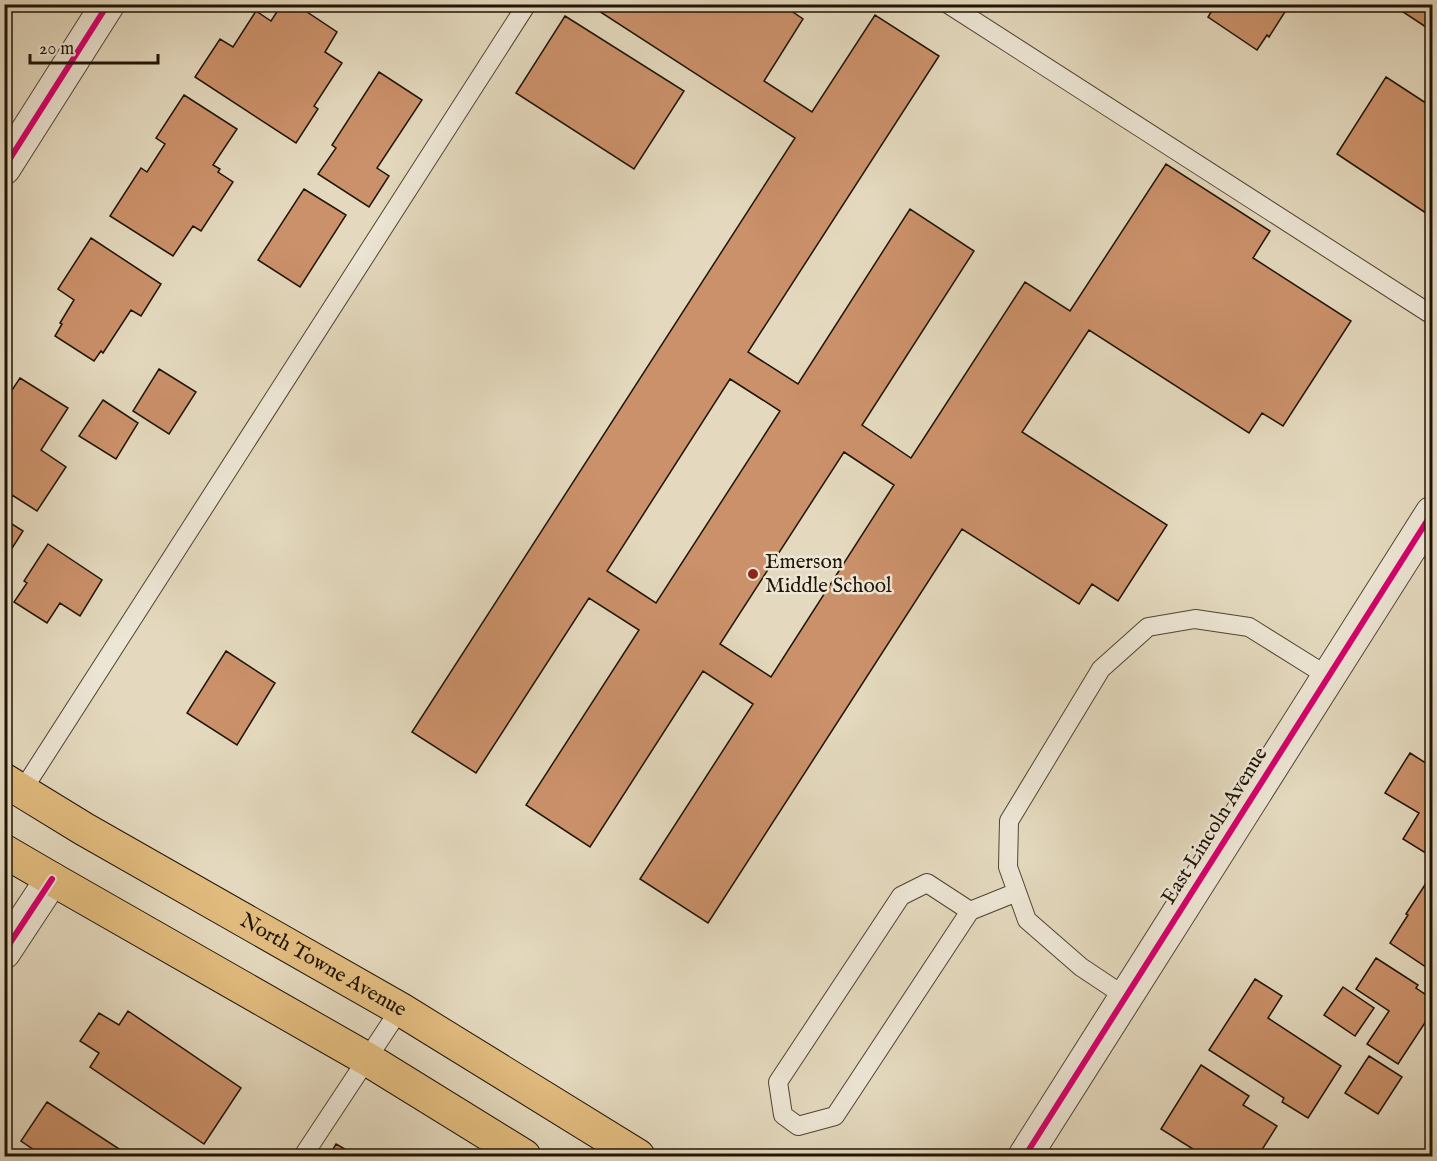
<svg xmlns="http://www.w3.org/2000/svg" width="1437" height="1161" font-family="'IM FELL English',serif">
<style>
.building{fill:#cb916a;stroke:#1f1406;stroke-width:1.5;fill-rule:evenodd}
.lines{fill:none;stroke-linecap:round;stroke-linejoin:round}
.service-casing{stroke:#504534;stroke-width:20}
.minor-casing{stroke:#504534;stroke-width:35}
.primary-casing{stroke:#1f1406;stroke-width:35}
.service{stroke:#ede6d5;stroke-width:18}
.minor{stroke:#ede6d5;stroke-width:33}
.primary{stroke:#e2bc7f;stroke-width:33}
.cycleway-casing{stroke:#ede6d5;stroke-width:10}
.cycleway{stroke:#d6006c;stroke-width:6}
.poi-dot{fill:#8f2418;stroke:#ede6d5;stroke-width:2}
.labels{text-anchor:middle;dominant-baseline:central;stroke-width:5;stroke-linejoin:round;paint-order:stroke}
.poi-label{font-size:21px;fill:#1f1406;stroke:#ede6d5;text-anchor:start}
.street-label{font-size:21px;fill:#1f1406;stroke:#ede6d5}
</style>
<rect width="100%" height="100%" fill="#e4d9be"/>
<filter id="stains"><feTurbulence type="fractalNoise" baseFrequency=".00333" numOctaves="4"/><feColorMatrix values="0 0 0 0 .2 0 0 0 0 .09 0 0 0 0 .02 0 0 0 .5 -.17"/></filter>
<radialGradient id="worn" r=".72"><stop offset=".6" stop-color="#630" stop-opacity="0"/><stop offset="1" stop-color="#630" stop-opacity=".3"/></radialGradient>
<!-- building -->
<path class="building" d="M282,4H295L337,32L325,52L342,63L314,106L318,109L296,143L195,77L220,39L233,47L256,11L271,21Z
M588,4H781L803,19L764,81L812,112L875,15L939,56L748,352L798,384L910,209L974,251L862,425L911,458L1025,282L1070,311L1166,164L1270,231L1253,258L1351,321L1283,426L1262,413L1249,433L1089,330L1022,432L1167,525L1118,601L1092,584L1079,604L962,529L708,923L640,879L753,704L703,671L590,847L526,805L639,630L589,598L476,773L412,732L795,138ZM730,379L780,411L656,603L607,571ZM844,452L894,485L771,677L720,644Z
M1216,4H1290L1269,37L1267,35L1257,50L1208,17Z
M1391,4H1432V31Z
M565,16L684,91L634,169L516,93Z
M379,72L422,100L377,168L389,176L369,207L318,174L336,148L332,145Z
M1386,77L1432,107V217L1337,154Z
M184,95L237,129L213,165L220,169L218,172L233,182L201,231L193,226L173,256L110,216L141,168L147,172L165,144L156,138Z
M304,189L346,215L300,287L258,260Z
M91,238L161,284L141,316L131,310L103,353L101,351L94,361L55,336L62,324L60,323L74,300L58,289Z
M159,369L196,392L169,434L133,411Z
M20,378L68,408L41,450L66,467L37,511L12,495L11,498L4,494V402Z
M103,400L138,423L116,459L79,436Z
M4,519L23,531L4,561Z
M48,544L102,580L80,616L60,603L47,623L14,602L27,583L24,581Z
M226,651L275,683L237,745L187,713Z
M1410,753L1432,767V857L1403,839L1419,813L1385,793Z
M1432,874V971L1390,943L1408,915L1406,914Z
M1376,958L1418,985L1416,988L1432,999V1012L1398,1064L1367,1044L1389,1011L1356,989Z
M1255,979L1282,996L1268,1018L1341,1066L1308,1118L1282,1102L1284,1098L1209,1050Z
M1343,987L1374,1008L1355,1036L1324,1015Z
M128,1011L241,1088L204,1144L90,1067L99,1053L80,1041L99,1013L119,1025Z
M1369,1056L1402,1077L1378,1114L1345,1093Z
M1201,1065L1249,1096L1243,1105L1277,1126L1258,1156H1204L1161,1129Z
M47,1102L130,1156H30L34,1150L21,1141Z
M336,1144L357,1156H329Z"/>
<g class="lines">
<defs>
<path id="service" d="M948,4L1432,315
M22,791L527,4
M970,911L927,883L901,896L778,1082L783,1115L798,1126L835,1116L970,911L1017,892
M1126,997L1081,967L1027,920L1008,867L1009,821L1101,669L1148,627L1195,619L1249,627L1329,677
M303,1156L400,1009"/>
<path id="minor" d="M4,168L108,4
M4,952L52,879
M1025,1156L1432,513"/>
<g id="primary">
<path id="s1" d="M4,780L84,829L400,1009L638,1156"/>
<path d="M4,851L52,879L367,1059L524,1156"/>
</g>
</defs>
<!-- service casing -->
<use href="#service" class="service-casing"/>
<!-- minor casing -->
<use href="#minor" class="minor-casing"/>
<!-- primary casing -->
<use href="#primary" class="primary-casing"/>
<!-- service -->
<use href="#service" class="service"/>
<!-- minor -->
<use href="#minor" class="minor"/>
<!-- primary -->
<use href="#primary" class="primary"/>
<defs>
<path id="cycleway" d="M4,168L108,4
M4,952L52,879
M1025,1156L1432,513"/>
</defs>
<!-- cycleway casing -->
<use href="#cycleway" class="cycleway-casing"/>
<!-- cycleway -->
<use href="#cycleway" class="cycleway"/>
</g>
<!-- markers -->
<circle class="poi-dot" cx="753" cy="574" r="6"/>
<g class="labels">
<!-- poi labels -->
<g class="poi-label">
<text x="765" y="562">Emerson<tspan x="765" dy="24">Middle School</tspan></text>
</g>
<!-- street labels -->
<g class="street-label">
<text transform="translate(1215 826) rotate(-58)">East Lincoln Avenue</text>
<text stroke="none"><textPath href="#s1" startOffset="369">North Towne Avenue</textPath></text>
</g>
</g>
<!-- margin -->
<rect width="1437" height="1161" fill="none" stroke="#e4d9be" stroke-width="24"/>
<rect x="6" y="6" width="1425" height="1149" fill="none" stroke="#1f1406" stroke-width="3"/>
<rect x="12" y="12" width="1413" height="1137" fill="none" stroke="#1f1406" stroke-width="1.5"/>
<!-- scale -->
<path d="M30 54v9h128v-9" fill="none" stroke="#1f1406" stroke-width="3"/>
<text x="39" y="54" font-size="18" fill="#1f1406" stroke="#ede6d5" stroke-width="4.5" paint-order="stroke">20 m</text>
<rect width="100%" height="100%" filter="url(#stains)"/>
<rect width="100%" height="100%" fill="url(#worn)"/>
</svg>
